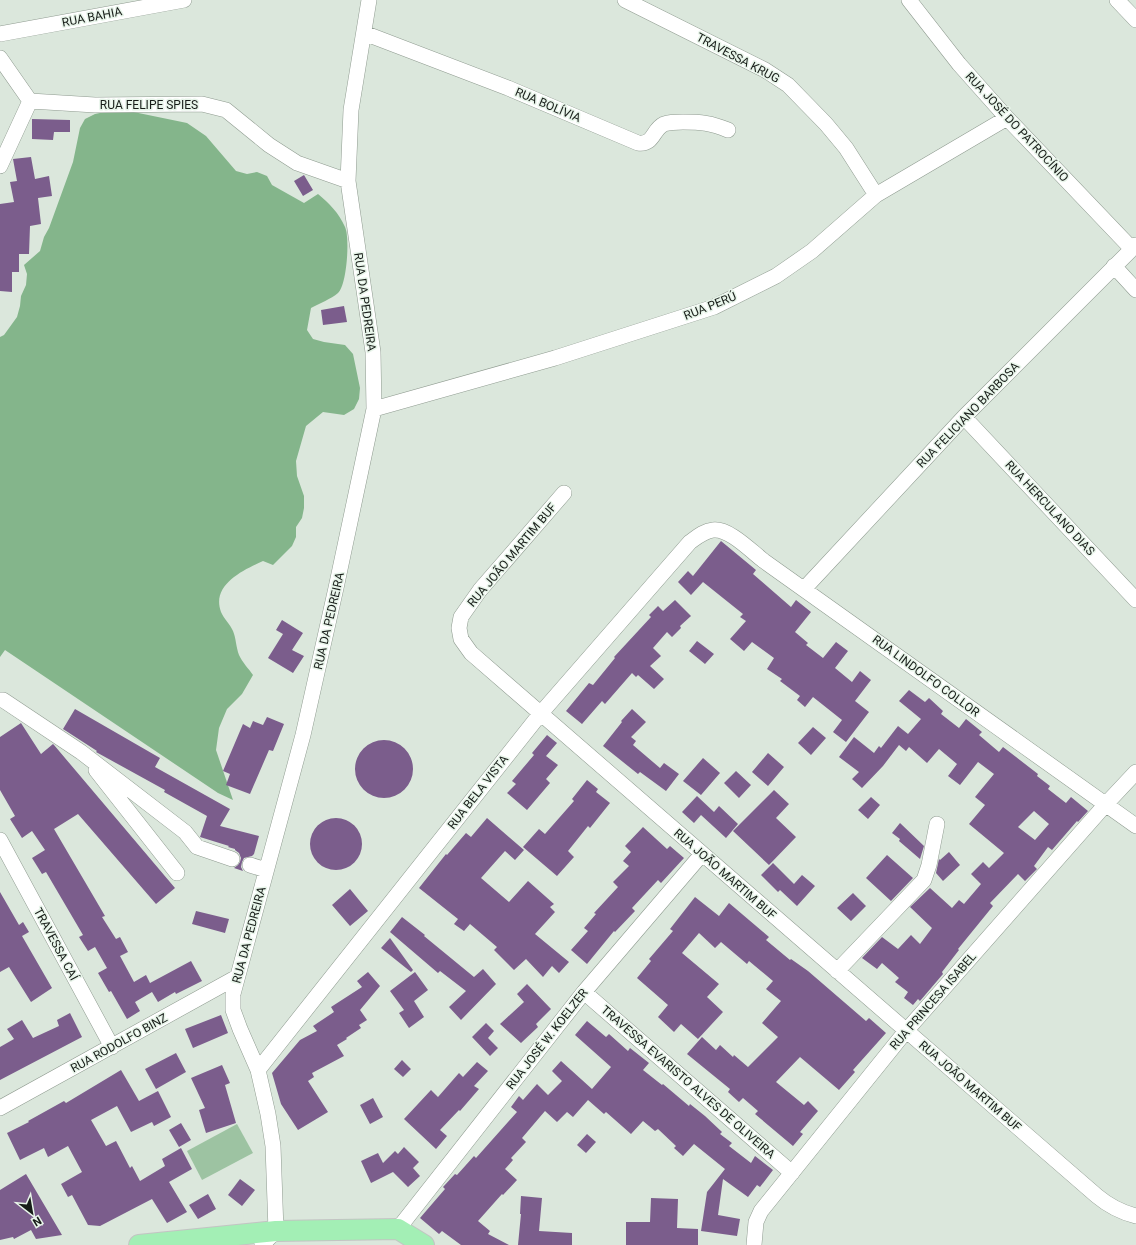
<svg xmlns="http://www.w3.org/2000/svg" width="1136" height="1245" font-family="Roboto,sans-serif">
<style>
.green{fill:#9dc3a2}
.forest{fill:#84b58b}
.building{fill:#7b5d8c;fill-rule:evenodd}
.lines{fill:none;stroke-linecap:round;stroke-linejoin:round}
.minor-casing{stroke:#8f9b90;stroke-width:16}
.major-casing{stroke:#c3c4c3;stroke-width:22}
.minor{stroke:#fff;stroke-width:15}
.major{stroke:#a3efb5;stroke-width:20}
.labels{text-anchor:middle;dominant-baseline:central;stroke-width:3;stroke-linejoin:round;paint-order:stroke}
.street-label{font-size:12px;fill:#171c18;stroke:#e8f5ea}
</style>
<rect width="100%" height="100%" fill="#dbe7dc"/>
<!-- green -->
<path class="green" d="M237,1124L253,1153L202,1180L187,1151Z"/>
<!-- forest -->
<path class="forest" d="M119,109L187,123L206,136L236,171L247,174L257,172L267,176L272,185L304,203L318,194C329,203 339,213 345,227C350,237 347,285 338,293C331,299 320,303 311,308L307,330L313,339L324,342L345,345L353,354L360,388L359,399L354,409L344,415L323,412L306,426L296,461L297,476L304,496V508L302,518L296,527V537L292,546L273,565L263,561C243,570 211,585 221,612C224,619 230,624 233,631C236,638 236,647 239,655C242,662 249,669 253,675L242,694L227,709L219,728L216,750L233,800L218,793L5,650L0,657V337L4,335L17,317L20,306L21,296L26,285L27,274L24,265L40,251L44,237L49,228L73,162L80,128L85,119L95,114Z"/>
<!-- building -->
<path class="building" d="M32,119L70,120V132H54L53,140L32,139Z
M31,157L35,179L49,176L52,196L38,198L41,224L30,226L29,254H19V272H12V292L0,291V204L14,202L10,182L17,181L13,159Z
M304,175L313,190L303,196L294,181Z
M344,306L347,322L323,325L321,310Z
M721,541L756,570L753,574L791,607L796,600L811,612L795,632L808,643L806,645L823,658L836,642L848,651L835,668L852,682L860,671L871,680L855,701L869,712L846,742L833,732L842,720L813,697L805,707L797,700L800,696L780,681L782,679L767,669L774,658L752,642L744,651L730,639L746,621L740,617L743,614L703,582L691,595L678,582L688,571L693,576Z
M675,600L691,616L680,626L681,628L672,637L667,632L653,648L661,656L650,666L664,679L654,689L638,675L636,677L632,673L605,704L602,701L582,724L566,711L589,683L593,685L615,658L614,657L651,617L649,615L658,606L663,611Z
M282,620L303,633L292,650L304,656L293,673L268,658L283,634L276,630Z
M697,641L714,654L705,664L689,651Z
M909,690L925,702L929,698L943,711L941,714L959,728L966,719L982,732L979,735L999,752L1003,747L1038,774L1037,776L1050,786L1048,789L1066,803L1071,797L1088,811L1078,822L1077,821L1052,850L1048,847L1034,866L1037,869L1025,881L1018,874L990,903L993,906L958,949L959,950L942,972L943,974L920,1001L918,999L913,1005L904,998L908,992L895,982L899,978L882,963L877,969L862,958L882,937L898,949L911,935L920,944L932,928L910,907L930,888L952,908L959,900L964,904L981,884L971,874L983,862L989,868L1004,853L969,824L985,805L975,797L994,774L978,762L960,785L948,776L957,764L939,749L927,763L909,747L906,751L899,745L883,766L862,788L852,779L859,772L839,757L854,737L874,753L879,746L881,748L898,726L908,734L921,719L899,701ZM1034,811L1049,824L1035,840L1018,827Z
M75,709L160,758L155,767L230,809L220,826L259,836L254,854L252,856L244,858L242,862L241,867L243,871L234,868L238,865L240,862L241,858L239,853L235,850V849L228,847L229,846L200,837L207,816L164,792L165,790L96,752L97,751L63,729Z
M632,709L646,722L631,737L636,741L633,745L660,768L664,763L679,774L666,791L640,772L638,774L603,746L622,722L621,721Z
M267,717L284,724L273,751L269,750L250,794L226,785L230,774L223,771L243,724L250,728L253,721L263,725Z
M21,723L41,754L53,744L54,745L175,888L156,904L78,814L54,829L105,916L102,917L116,939L120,937L128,952L120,956L134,982L146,975L150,983L191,961L202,981L176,994L175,992L158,1002L152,992L135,1002L140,1011L127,1019L111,991L109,992L98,973L107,968L95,947L88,951L79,937L83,935L46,872L42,874L32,858L45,850L32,831L22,838L10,819L15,816L0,790V737Z
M813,727L826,738L811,755L798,743Z
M547,735L557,743L546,756L558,765L546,779L550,783L527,810L507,793L516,784L512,781L534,755L532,753Z
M355 769a29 29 0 1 1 58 0a29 29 0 1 1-58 0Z
M768,753L784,767L768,786L752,772Z
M703,758L720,773L701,795L683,781Z
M736,771L751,785L739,798L724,783Z
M587,780L598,789L596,792L610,803L590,828L588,826L568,851L574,857L557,876L523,847L539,829L545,834L574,801L572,799Z
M774,790L789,804L776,818L796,837L769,865L733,831Z
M697,796L714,812L719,806L738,824L726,838L701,815L694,823L682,812Z
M871,797L880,805L868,819L858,810Z
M310 844a26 26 0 1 1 52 0a26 26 0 1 1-52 0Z
M487,818L524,850L515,860L505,851L481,878L509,902L528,881L554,904L550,907L555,912L535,934L569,962L559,973L552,966L543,977L526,959L514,970L494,950L497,947L470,924L464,931L454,924L458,919L419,888L446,854L447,855L466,833L471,837Z
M900,823L924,846L920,859L899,841L900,839L892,833Z
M643,827L667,849L670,846L684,858L661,883L658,880L632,908L635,911L615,932L614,931L587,964L571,950L588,931L584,928L596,914L594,913L618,887L613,882L629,866L623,861L631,852L625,846Z
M949,852L960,865L943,881L936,873L939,859L940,860Z
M887,855L913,878L891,901L866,878Z
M773,863L794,884L802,875L815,886L797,906L780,890L778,892L761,875Z
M350,889L368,911L350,926L332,905Z
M0,892L19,925L23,922L29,932L22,936L52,988L31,1002L9,967L0,972Z
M853,893L866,906L851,921L837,908Z
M695,897L719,916L729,903L769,937L766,940L790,960L791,959L808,971L866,1021L869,1018L886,1033L853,1070L855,1072L839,1090L800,1057L776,1082L804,1105L808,1101L818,1111L800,1132L803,1134L793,1146L755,1114L758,1111L743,1098L739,1102L728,1092L730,1089L687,1054L702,1037L716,1050L720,1045L733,1057L734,1055L748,1067L778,1037L762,1023L781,1001L766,989L773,981L749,961L747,964L721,942L715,948L699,933L682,953L719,984L707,997L723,1012L698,1039L681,1024L674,1032L658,1017L668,1005L637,978L651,961L649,959L673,931L670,929Z
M196,911L229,919L225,933L192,924Z
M402,917L425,935L424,936L474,977L483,969L496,984L461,1020L449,1007L466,991L440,971L438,973L390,932Z
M390,938L413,970L411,972L381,948Z
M368,972L380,986L360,1010L367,1020L359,1025L361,1028L346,1038L347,1039L337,1045L344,1056L312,1073L314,1077L308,1081L328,1112L298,1130L281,1104L272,1073L300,1040L317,1031L313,1026L334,1012L331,1007L362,987L357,981Z
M415,972L428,990L414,1001L424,1017L409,1028L399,1013L404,1010L390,991Z
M527,984L551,1009L536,1024L538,1027L521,1043L500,1024L524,1002L517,994Z
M70,1013L82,1037L0,1080V1047L14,1039L7,1029L22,1020L33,1038L59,1026L57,1020Z
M221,1015L228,1033L193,1048L185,1029Z
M587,1021L606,1037L609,1034L628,1051L630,1048L649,1063L643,1070L662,1085L663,1084L689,1106L690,1104L705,1116L722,1132L720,1134L732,1143L729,1146L751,1163L755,1156L773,1170L760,1187L757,1185L748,1197L723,1179L718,1215L740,1219L737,1236L701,1231L707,1192L725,1169L694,1144L683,1156L674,1148L676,1146L658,1129L655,1131L643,1121L631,1134L606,1112L604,1114L588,1100L573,1117L567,1112L557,1122L545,1111L522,1138L526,1142L511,1158L513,1160L505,1169L517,1180L503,1195L502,1194L478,1221L490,1231L488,1234L509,1245H461L442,1231L439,1234L420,1218L445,1189L443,1187L455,1174L457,1175L474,1156L476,1158L517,1112L511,1107L519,1096L523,1100L537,1084L548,1095L562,1081L552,1071L561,1061L592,1089L611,1067L575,1035Z
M486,1023L494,1031L488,1038L498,1048L490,1056L472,1037Z
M176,1053L186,1072L156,1089L145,1069Z
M402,1060L411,1069L403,1077L394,1069Z
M477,1062L488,1071L474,1086L479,1089L460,1111L459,1110L440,1130L447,1136L436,1149L404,1119L431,1090L438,1097L459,1073L463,1077Z
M222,1065L230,1083L225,1085L236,1123L206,1133L199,1110L205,1108L191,1078Z
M121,1070L139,1101L158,1091L171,1117L154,1126L152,1122L131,1132L117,1106L91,1120L106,1146L116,1141L130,1168L132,1166L140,1181L165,1166L162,1159L181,1148L192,1169L169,1182L187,1212L167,1223L152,1199L100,1226L88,1225L72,1195L68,1197L61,1184L82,1172L68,1146L48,1157L44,1148L20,1160L7,1133L29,1122L28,1121L64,1101L66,1103Z
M373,1098L383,1117L370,1124L360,1105Z
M181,1123L191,1140L179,1147L169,1130Z
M587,1134L596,1142L586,1153L577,1145Z
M404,1147L419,1162L413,1168L420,1176L408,1187L393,1172L371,1183L361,1161L378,1153L383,1163L395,1151L398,1154Z
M26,1174L62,1235L36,1239L31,1230L14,1239L13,1237L0,1240V1190Z
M240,1179L255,1190L242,1206L228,1195Z
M208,1194L216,1209L198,1219L189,1205Z
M521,1196L542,1198L539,1231L572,1233V1245H518L521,1214H520Z
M651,1198L678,1199L677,1228L698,1229V1245H626V1222H650Z"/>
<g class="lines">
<defs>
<path id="minor" d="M625,0L765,70L788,85L826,124L846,148L876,195
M909,0L959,64L1007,118L1132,249
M1117,0L1136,20
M364,33L508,88L638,143C654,145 652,130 664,124C670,122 676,122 683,122C701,122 711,123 728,130
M0,34L184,0
M0,58L30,101L95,105L202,104L226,110L269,145L297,163L348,181
M0,166L30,101
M1114,266L1136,290
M374,409L555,358L714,307L776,276L812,251L876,195L1007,118
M964,417L1136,600
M564,493L480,590L461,617L459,628L461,639L471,653L1097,1196C1109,1206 1120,1212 1136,1216
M804,589L964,417L1136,245
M0,700H3L81,752L185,832L197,847L232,859
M96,770L177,873
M0,840L112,1047
M250,865L266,870
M837,971L924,880L929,865L937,824
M584,992L792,1173
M258,1070L541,713L690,542C697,537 704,531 713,530C729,528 751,551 764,561L1136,826
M0,1108L237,977
M398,1229L584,992L702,854
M262,1245L276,1231L273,1146L268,1114L258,1070L240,1029L233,1010V994L303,735L336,588L374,409L373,352L348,181L351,110L369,0
M754,1245L756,1222L761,1211L906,1031L1106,804L1136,772"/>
<path id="major" d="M139,1245L276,1231L398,1229L424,1245"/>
</defs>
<!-- minor casing -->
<use href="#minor" class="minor-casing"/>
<!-- major casing -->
<use href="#major" class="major-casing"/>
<!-- minor -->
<use href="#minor" class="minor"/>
<!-- major -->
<use href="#major" class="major"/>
</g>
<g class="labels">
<!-- street labels -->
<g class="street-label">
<text transform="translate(92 17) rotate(-11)">RUA BAHIA</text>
<text transform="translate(738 58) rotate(28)">TRAVESSA KRUG</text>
<text x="149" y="105">RUA FELIPE SPIES</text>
<text transform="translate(548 105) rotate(23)">RUA BOLÍVIA</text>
<text transform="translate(1017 127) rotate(47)">RUA JOSÉ DO PATROCÍNIO</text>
<text transform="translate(365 302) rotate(82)">RUA DA PEDREIRA</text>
<text transform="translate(710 306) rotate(-22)">RUA PERÚ</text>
<text transform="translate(968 415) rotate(-46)">RUA FELICIANO BARBOSA</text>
<text transform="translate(1050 508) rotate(47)">RUA HERCULANO DIAS</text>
<text transform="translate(512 555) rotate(-50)">RUA JOÃO MARTIM BUF</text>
<text transform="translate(329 621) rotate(-77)">RUA DA PEDREIRA</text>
<text transform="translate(926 676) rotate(36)">RUA LINDOLFO COLLOR</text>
<text transform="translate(478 792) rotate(-52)">RUA BELA VISTA</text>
<text transform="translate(725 874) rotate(41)">RUA JOÃO MARTIM BUF</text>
<text transform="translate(249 935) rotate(-75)">RUA DA PEDREIRA</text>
<text transform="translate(56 944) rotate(62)">TRAVESSA CAÍ</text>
<text transform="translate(933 1001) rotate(-49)">RUA PRINCESA ISABEL</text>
<text transform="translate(547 1039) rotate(-52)">RUA JOSÉ W. KOELZER</text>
<text transform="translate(119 1043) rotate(-29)">RUA RODOLFO BINZ</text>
<text transform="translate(688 1082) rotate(41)">TRAVESSA EVARISTO ALVES DE OLIVEIRA</text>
<text transform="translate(970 1086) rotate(41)">RUA JOÃO MARTIM BUF</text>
</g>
</g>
<!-- north arrow -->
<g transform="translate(32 1213) rotate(149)" stroke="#e8f5ea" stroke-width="3" paint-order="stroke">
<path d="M0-3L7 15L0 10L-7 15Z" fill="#171c18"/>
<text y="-6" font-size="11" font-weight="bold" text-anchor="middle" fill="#171c18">N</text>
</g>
</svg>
